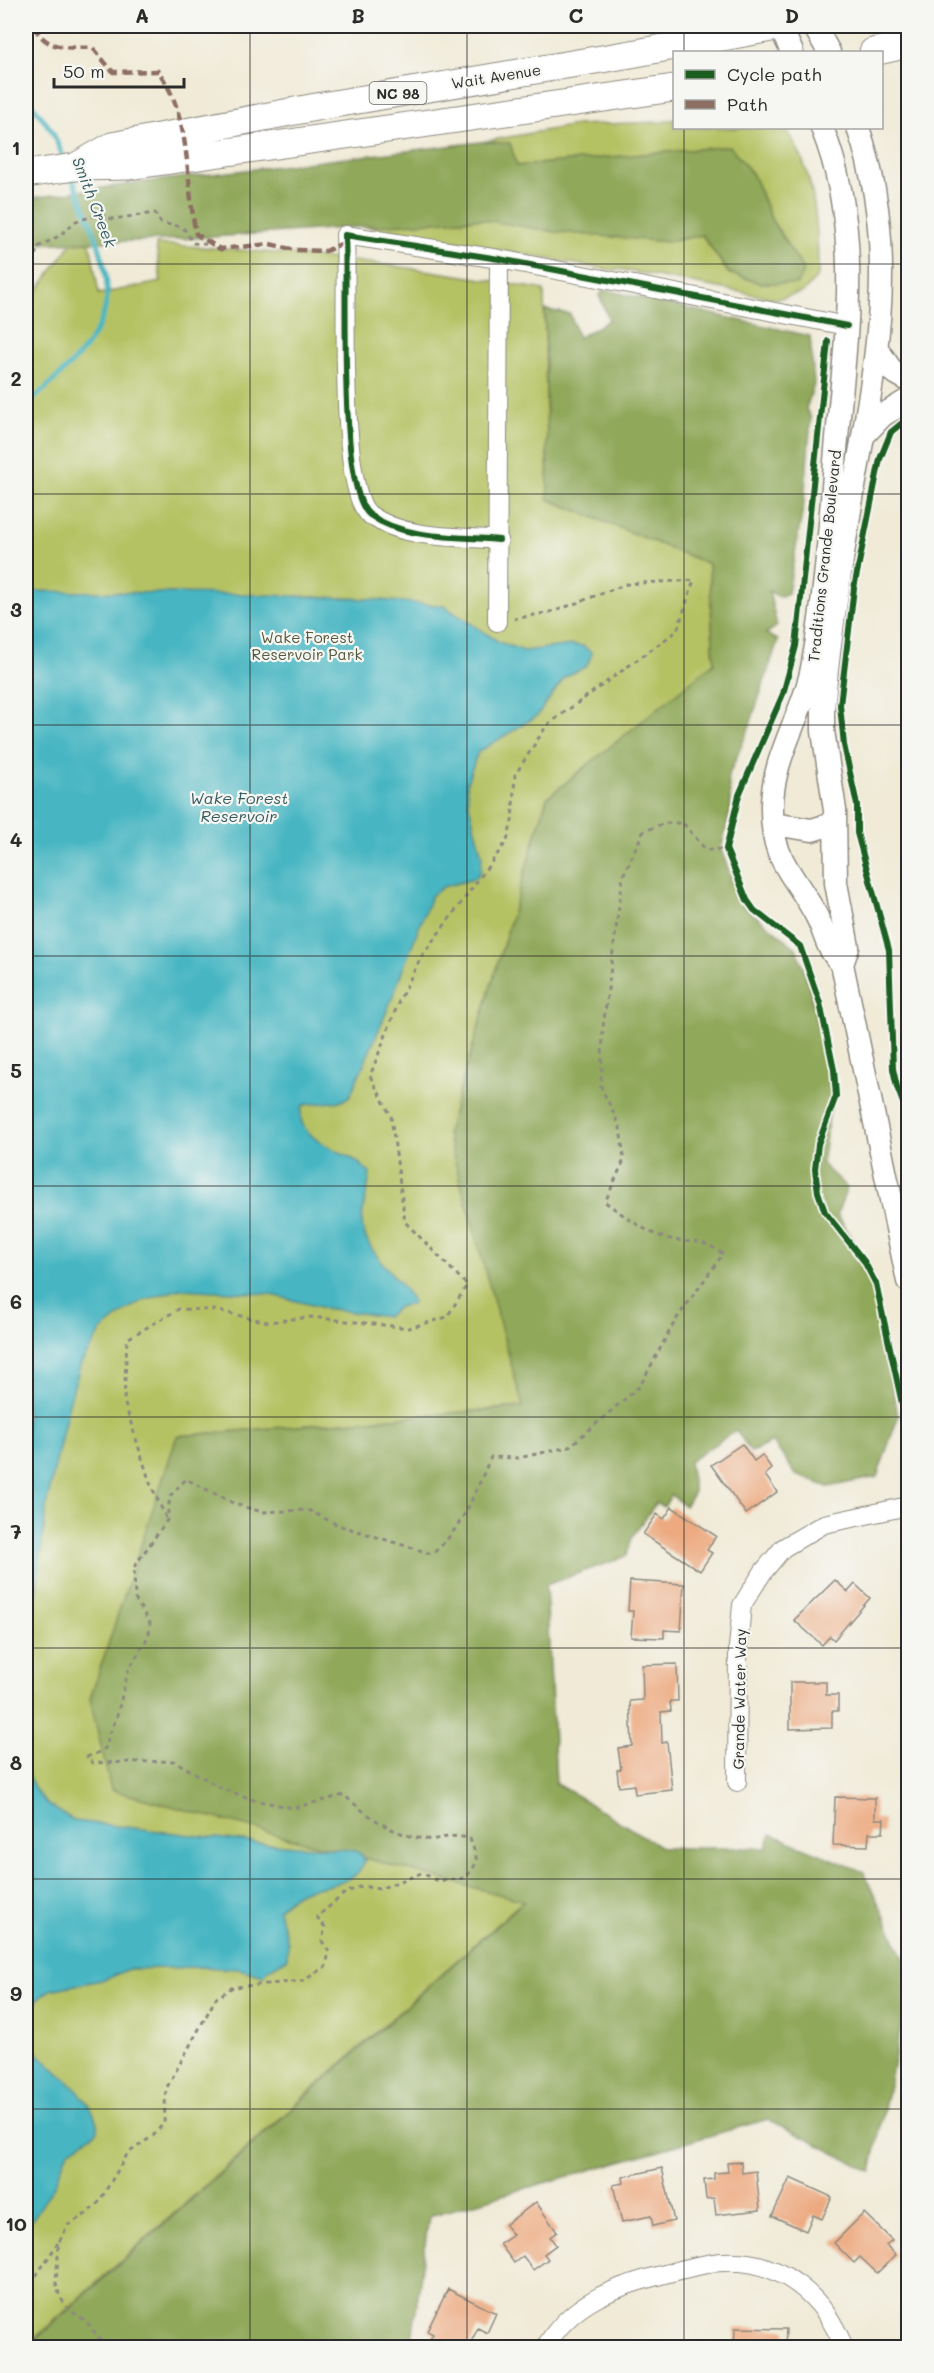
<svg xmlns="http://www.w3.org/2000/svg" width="934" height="2373" font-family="Mali,sans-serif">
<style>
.green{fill:#b5c264;stroke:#707648;stroke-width:1.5}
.forest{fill:#90a85a;stroke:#5e6a42;stroke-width:1.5}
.water{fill:#47b6c2;stroke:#397076;stroke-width:1.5}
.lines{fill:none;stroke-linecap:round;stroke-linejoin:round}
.stream{stroke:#47b6c2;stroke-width:5}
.building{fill:#edaa81}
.minor-casing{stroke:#8e8a80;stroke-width:20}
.major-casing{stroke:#8e8a80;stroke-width:25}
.highway-casing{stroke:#8e8a80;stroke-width:29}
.path{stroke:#8e8a80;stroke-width:3;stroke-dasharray:4.5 4.5;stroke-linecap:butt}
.minor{stroke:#fff;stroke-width:18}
.major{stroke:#fff;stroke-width:22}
.highway{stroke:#fff;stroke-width:27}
.quiet{stroke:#8d6e63;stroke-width:4.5;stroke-dasharray:9 4.5;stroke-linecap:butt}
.cycleway-casing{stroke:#f6f6f2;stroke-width:10}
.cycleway{stroke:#1b5e20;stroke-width:6}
.grid{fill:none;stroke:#2b2b2b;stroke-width:1.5;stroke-opacity:0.55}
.labels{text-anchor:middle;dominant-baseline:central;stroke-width:4.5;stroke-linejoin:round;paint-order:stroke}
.shield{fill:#f6f6f2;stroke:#686867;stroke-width:1.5}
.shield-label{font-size:14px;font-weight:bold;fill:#2b2b2b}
.street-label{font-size:15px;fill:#2b2b2b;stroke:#f6f6f2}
.park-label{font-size:15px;fill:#54583c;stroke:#f6f6f2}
.water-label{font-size:16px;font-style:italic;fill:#355c60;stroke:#f6f6f2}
.neatline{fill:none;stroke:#2b2b2b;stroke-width:2}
.grid-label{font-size:20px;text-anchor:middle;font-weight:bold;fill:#2b2b2b}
</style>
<rect width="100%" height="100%" fill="#f6f6f2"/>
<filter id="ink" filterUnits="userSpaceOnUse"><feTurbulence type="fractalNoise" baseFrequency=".0167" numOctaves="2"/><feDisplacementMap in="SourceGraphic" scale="12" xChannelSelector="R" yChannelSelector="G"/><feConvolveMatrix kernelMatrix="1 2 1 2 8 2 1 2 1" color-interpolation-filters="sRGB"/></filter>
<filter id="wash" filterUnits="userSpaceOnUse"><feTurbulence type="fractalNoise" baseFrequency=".008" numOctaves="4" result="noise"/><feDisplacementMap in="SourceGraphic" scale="24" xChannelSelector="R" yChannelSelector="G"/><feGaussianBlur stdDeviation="1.35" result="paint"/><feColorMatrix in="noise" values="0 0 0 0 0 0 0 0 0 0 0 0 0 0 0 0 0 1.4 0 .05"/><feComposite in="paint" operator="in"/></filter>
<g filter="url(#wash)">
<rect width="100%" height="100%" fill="#f0ead6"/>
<!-- green -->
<path class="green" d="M674,119V128H785C816,171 818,224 818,276L803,292L777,299L619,269L610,270L363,226L477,219L668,242L702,235L729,274L797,284L785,239L772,221L753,175L730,146L516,166L510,143L481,142L576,125L663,122Z
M84,242L90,243L99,294L161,282L156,244C286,252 415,265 544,290L548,499L709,564L714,663L547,798L447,1133L524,1407L177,1436L187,1809L524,1900L26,2346V306L72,243Z"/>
<!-- forest -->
<path class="forest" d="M481,142L510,143L517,166L730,146L753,175L772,221L804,270L797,284L760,283L729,273L702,235L668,242L556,232L477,219L166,240L26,244V199L137,183Z
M605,290L810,336L814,384L806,409L811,418L804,502L788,593L779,597L769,591L777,626L766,634L778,640L749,728L728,777L731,808L721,849L741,904L796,948L808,981L832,1095L822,1164L847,1188L837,1214L849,1233L874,1289L898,1417L877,1477L828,1487L796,1475L773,1442L751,1452L736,1430L689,1462L694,1492L685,1506L671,1495L664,1507L656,1503L631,1539L627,1556L546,1585L556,1783L662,1848H766L771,1834L864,1872L908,1967V1993L871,2172L768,2119L429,2216L411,2347L26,2348L524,1901L111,1790L90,1699L177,1436L523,1407L447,1133L547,798L714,663L709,564L548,499L545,310L570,314L578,338L609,320L599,295Z"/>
<!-- water -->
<path class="water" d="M26,591L240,594L370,599L444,606L499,642L524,651L571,645L583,646L592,653L587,666L565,677L537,716L478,752L467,782L468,801L482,857L480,873L474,879L443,887L431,896L387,1011L350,1096L342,1101L303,1105C290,1137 337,1148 356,1161C361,1164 365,1169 370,1173C369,1190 359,1215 363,1229C370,1258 401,1277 413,1303L399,1307L386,1317L324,1308L268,1294L180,1289L144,1300L128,1309L102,1330L81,1363L69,1403L47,1502L28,1660L26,1718Z
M26,1771L36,1791L48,1805L75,1821L258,1843L351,1850L360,1853L365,1860C357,1887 324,1884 301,1892C293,1895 285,1904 278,1909L288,1943L287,1959L267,1970L264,1976L239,1969L203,1967L129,1969L107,1979L50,1990L38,1999L27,2019L26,2029Z
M26,2037C44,2070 96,2091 98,2131L68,2151L54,2186L26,2230Z"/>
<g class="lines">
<!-- stream -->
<path class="stream" d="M26,96L52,131L65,161
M26,405C130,318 121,293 71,175"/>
</g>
<g id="blocks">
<!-- building -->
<path class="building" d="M742,1444L754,1461L762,1455L772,1469L765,1475L777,1492L746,1514L711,1465Z
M672,1507L716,1536L707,1550L712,1553L700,1571L643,1534L657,1514L664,1519Z
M835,1580L848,1592L855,1584L870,1598L834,1640L830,1636L822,1645L794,1620Z
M630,1581L684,1584L681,1631L664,1630V1638L631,1637L633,1611H628Z
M677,1664L678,1701H670L671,1711L661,1712L662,1743L667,1742L672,1790L635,1794L634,1785L619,1787L617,1770L621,1769L618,1748L632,1746L630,1701L643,1700L642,1665Z
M790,1682H826V1695H838V1711H832V1728L790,1729Z
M835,1797L875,1798V1819H884L883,1833H869L868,1846L833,1845Z
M741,2162L742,2173L756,2171L760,2210L716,2215L714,2198L706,2199L704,2180L714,2179V2173L728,2172L727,2163Z
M662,2168L674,2221L653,2226L651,2216L622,2222L613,2185L624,2183L623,2177Z
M790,2178L832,2197L822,2219L813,2215L806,2231L772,2216Z
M536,2202L557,2232L550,2237L556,2245L544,2254L548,2259L533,2270L523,2256L514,2263L500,2244L513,2235L505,2225Z
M864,2213L892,2240L886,2245L896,2255L877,2273L860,2257L854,2263L834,2243Z
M448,2289L496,2313L487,2333L478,2328L468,2348H436L428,2343L433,2334L427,2331Z
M735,2328L786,2329L785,2348H734Z"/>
</g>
</g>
<g filter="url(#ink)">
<use href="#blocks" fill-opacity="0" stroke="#8e8a80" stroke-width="1.5"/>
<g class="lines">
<defs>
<path id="minor" d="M499,540C458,536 405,540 370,515C337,491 348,282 345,235L499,259L847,326
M497,622L499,259
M737,1782L738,1647L742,1605L763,1572L783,1548L824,1524L908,1506
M545,2348C570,2303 614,2287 661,2275C681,2270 703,2263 723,2262C780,2258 825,2297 844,2348"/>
<path id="major" d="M780,26L792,52
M814,26L829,52
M822,128C864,231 845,342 836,450C830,521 826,593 813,663C805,712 772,756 772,806C771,863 794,872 817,917C827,937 825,947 842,964L908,1281
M878,350L892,371L908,380
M863,436L883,415L908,400
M773,824L812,830L835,823
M842,964L848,947L836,883L835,810L823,731V709C829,642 839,576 850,510C872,381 903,256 858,128"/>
<path id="highway" d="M873,52L908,44
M75,167L112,146L316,107L631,54L782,26
M26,174L75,167L129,166L674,88"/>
</defs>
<!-- minor casing -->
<use href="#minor" class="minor-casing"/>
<!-- major casing -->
<use href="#major" class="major-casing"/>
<!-- highway casing -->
<use href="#highway" class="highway-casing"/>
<!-- path -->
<path class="path" d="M26,281L38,247L59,236L76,221L98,215L113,219L155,213L161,223L183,227L193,243L213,245
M166,1518L150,1483L124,1401L127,1339L179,1309L214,1310L268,1322L310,1317L409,1328L447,1317L467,1285L405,1222L391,1116L370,1076L399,1001L421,957L507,841L512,821L515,775L547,725L677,631L694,580L627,584L555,611L514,619
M26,2291L58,2243
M106,2348L87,2322L68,2309L60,2297L56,2283L59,2242L68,2225L86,2214L99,2202L128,2153L153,2136L164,2123L166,2089L216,1998L233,1987L303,1981L326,1966L329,1952L322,1941L325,1927L317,1917L345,1893L362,1886L379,1889L422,1873L438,1881L465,1878C480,1861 478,1860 470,1839C450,1832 443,1841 425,1839C392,1835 368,1816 344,1795L293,1808L254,1800L223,1789L174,1761L93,1763L87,1757L102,1751L107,1746L108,1737L117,1716L128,1671L149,1635L150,1623L135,1599L134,1567L167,1520L170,1496L186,1479L235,1504L262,1512L308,1510L338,1525L432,1554C462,1530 475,1492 491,1457L518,1458L569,1447L640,1386L675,1321L723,1254C696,1235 693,1246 666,1238C644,1232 624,1215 605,1202L624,1160L620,1127L601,1087L603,1027L623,876L643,832L664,823H683L706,850L726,849"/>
<!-- minor -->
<use href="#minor" class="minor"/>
<!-- major -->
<use href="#major" class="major"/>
<!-- highway -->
<use href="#highway" class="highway"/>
<!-- quiet -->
<path class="quiet" d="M34,26C46,51 68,47 93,48L113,72L158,71C192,117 185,180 196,234L220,249L270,244L295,250L326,251L345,242"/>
<defs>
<path id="cycleway" d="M828,341L796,646L783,694L739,795L726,849L747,900L754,910L800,946L820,1003L834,1070L836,1096L818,1144L815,1169L818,1192L825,1212L864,1261L876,1284L908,1431
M908,418L891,432L880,459L854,588L840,705L844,745L857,805V833L889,950L893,1069L897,1087L908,1116
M499,540C458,536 405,540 370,515C337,491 348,282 345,235L499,259L847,326"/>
</defs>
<!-- cycleway casing -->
<use href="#cycleway" class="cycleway-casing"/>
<!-- cycleway -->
<use href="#cycleway" class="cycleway"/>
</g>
</g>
<!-- grid -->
<path class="grid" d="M250,26V2348M467,26V2348M684,26V52M684,128V2348M26,264H908M26,494H908M26,725H908M26,956H908M26,1186H908M26,1417H908M26,1648H908M26,1879H908M26,2109H908"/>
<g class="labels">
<!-- shield labels -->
<rect class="shield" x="369.5" y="82" width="57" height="22" rx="4.5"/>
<g class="shield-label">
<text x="398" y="93">NC 98</text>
</g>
<!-- street labels -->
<g class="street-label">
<text transform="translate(496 76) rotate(-9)">Wait Avenue</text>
<text transform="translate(824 556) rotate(-84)">Traditions Grande Boulevard</text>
<text transform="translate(739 1699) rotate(-89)">Grande Water Way</text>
</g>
<!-- park labels -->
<g class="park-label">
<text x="307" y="637">Wake Forest<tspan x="307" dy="17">Reservoir Park</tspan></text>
</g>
<!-- water labels -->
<g class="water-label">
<text transform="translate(95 202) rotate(69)">Smith Creek</text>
<text x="239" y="797">Wake Forest<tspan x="239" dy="18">Reservoir</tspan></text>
</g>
</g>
<!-- margin -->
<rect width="934" height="2373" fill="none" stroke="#f6f6f2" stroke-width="66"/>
<!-- legend -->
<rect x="673" y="51" width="210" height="78" fill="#f6f6f2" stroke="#a5a5a2" stroke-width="1.5"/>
<rect x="685" y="70" width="30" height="9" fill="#1b5e20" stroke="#a5a5a2" stroke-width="1.5"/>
<text x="727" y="81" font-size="18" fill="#2b2b2b">Cycle path</text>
<rect x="685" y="100" width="30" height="9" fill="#8d6e63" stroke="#a5a5a2" stroke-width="1.5"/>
<text x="727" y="111" font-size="18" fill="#2b2b2b">Path</text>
<!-- scale -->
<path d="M54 78v9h130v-9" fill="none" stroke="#2b2b2b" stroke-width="3"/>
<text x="63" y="78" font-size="18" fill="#2b2b2b" stroke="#f6f6f2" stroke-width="4.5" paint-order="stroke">50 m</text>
<rect x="33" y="33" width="868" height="2307" class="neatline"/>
<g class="grid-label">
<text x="142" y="23">A</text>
<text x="358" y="23">B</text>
<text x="576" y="23">C</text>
<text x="792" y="23">D</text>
<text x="16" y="155">1</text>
<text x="16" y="386">2</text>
<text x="16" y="617">3</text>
<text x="16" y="847">4</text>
<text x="16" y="1078">5</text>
<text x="16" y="1309">6</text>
<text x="16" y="1539">7</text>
<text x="16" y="1770">8</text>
<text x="16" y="2001">9</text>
<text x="16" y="2231">10</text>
</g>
</svg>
